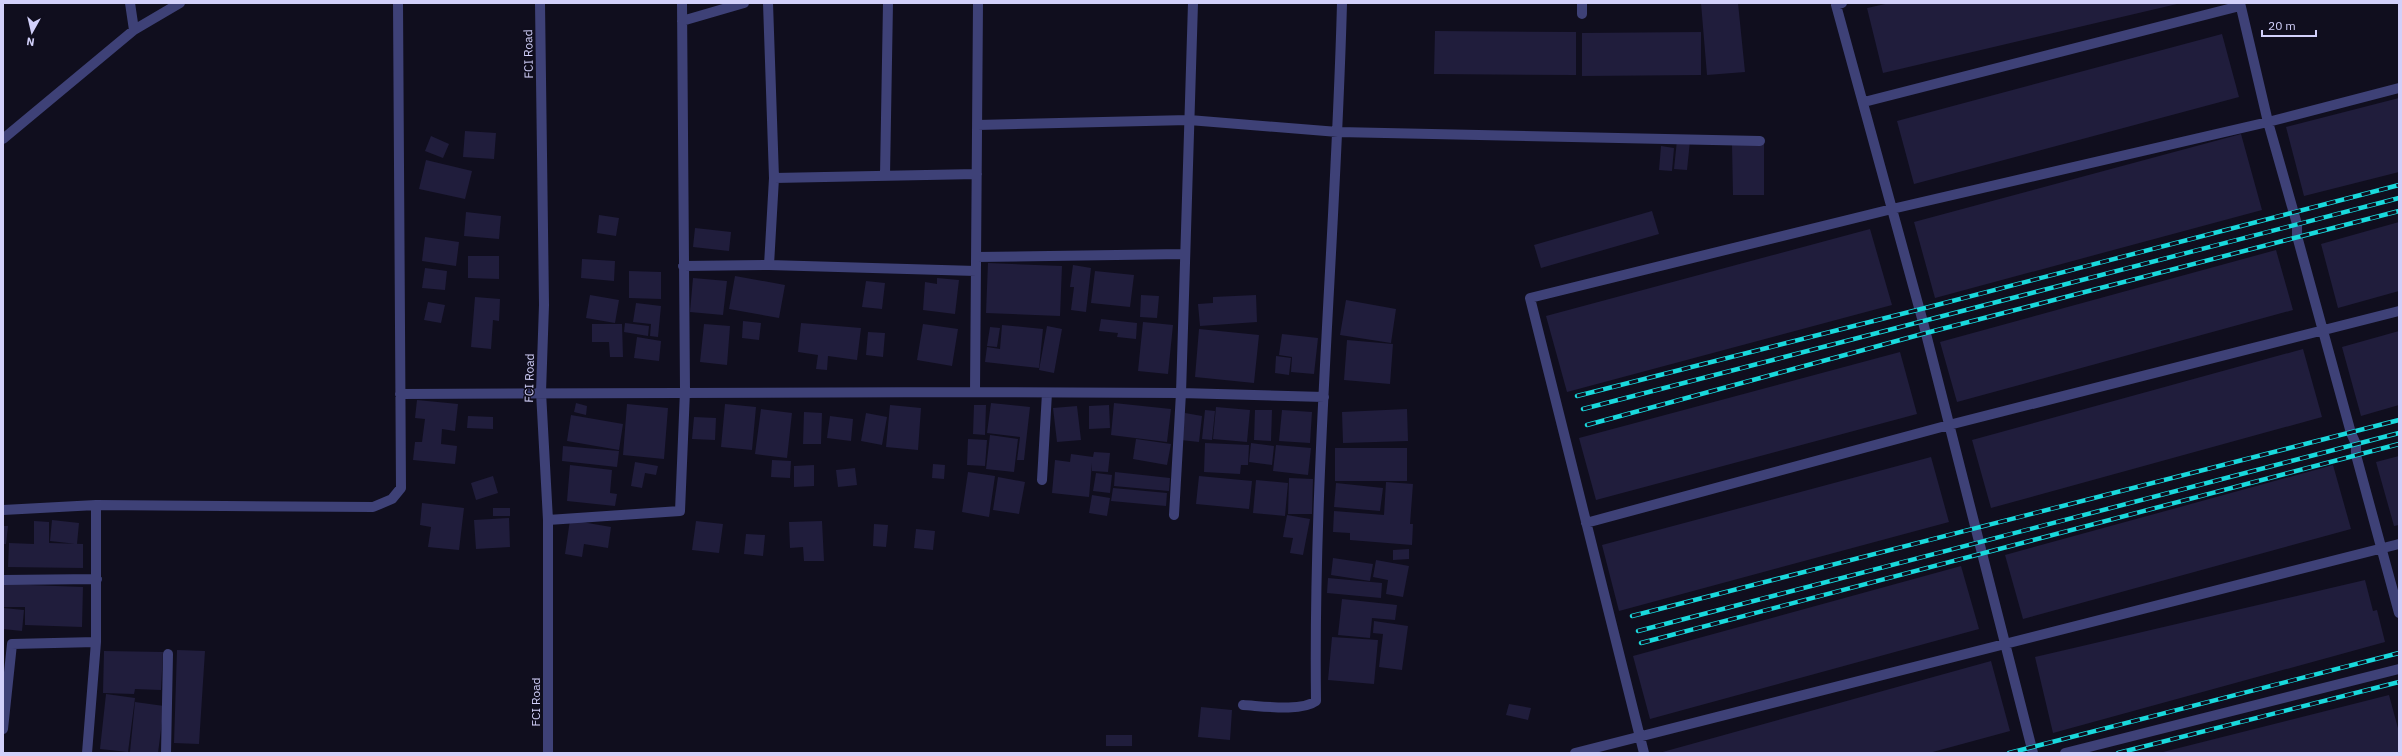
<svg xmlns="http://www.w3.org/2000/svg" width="2402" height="756" font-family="'IBM Plex Sans',sans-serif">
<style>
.building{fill:#201d3c}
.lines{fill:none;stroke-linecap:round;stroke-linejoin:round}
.minor{stroke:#3e4177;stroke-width:10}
.rail-casing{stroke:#19d9dd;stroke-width:4.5}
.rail{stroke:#100e1e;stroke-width:3;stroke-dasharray:9;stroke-linecap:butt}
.labels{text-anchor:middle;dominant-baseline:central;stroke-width:3;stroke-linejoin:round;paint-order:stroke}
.street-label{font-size:12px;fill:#d2d0fa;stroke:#100e1e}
</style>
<rect width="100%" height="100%" fill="#100e1e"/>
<!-- building -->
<path class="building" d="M1701,3H1738L1745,72L1707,75Z
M1890,3H2177V4L1883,73L1867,8Z
M1435,31L1576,32V75L1434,74Z
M1701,32V75L1582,76V33Z
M2222,34L2239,97L1914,184L1897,121Z
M2399,98V172L2304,196L2286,127Z
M465,131L496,133L494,159L463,157Z
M2241,134L2262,210L1935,298L1914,222Z
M431,136L449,144L443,158L425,151Z
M1677,140L1690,141L1687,170L1674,169Z
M1732,144H1764V195H1733Z
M1661,146L1674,148L1672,171L1659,170Z
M426,160L472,171L465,199L419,189Z
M1652,211L1659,234L1541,268L1534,245Z
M466,212L501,216L499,239L464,236Z
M599,215L619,218L616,236L597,233Z
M2399,222V291L2338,308L2321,244Z
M695,228L731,232L729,251L693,247Z
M1870,229L1892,305L1567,392L1546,316Z
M425,237L459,242L456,266L422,261Z
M2276,250L2293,310L1957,402L1940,342Z
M468,256H499V279L468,278Z
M582,259L615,261L614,281L581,278Z
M988,263L1062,266L1060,316L986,313Z
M1073,265L1091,268L1086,312L1071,310L1074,287H1070Z
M425,268L447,271L445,290L422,288Z
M629,271L661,272V299L629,298Z
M1095,271L1134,275L1130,307L1091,303Z
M735,276L785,285L779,318L729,309Z
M693,278L727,281L723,315L690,312Z
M937,278L959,280L955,314L923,310L925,282L937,284Z
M866,281L885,283L882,309L862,307Z
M590,295L619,300L615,323L586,318Z
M1141,295L1159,296L1157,318L1140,317Z
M1256,295L1257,322L1200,326L1198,304L1213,303V297Z
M475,297L500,299L499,321L493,320L491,349L471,347Z
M1346,300L1396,309L1391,343L1340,335Z
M428,302L445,305L441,323L424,320Z
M636,303L661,306L658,337L650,336L651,324L633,322Z
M1101,319L1137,323L1136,339L1117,337L1118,333L1099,331Z
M743,321L761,323L759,340L742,338Z
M1143,322L1173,325L1168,374L1138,371Z
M625,323L649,326L648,336L624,332Z
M801,323L861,328L857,360L828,356L827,370L816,369L818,355L798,352Z
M592,324H622L623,357H610L609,342H592Z
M704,324L730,326L727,365L700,362Z
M923,324L958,329L952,366L917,360Z
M1002,325L1043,329L1039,368L985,362L987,347L1000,349Z
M1047,326L1062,329L1054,373L1039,370Z
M990,327L1000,328L997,347L987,346Z
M1199,329L1259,335L1254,383L1195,377Z
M2399,331V405L2361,416L2342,347Z
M868,332L885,333L883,357L866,355Z
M1282,334L1318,338L1314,374L1291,372L1292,357L1279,355Z
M637,337L661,341L659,361L634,358Z
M1347,340L1393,344L1390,384L1344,380Z
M2303,349L2322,417L1991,508L1972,440Z
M1900,352L1917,414L1596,500L1579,438Z
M1276,356L1291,358L1289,375L1275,373Z
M417,400L458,404L455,431L442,429L441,444L457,446L455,464L413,460L415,442H422L425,419L415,418Z
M576,403L587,406L586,415L574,412Z
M991,403L1030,407L1024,460H1017L1020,437L987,433Z
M1114,403L1171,409L1167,442L1111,435Z
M627,404L668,408L664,459L623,455Z
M725,404L756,407L752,450L721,447Z
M890,405L921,408L918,450L886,447Z
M974,405H986L985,435L973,434Z
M1109,405L1110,428L1089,429V406Z
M1077,406L1081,440L1057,442L1053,408Z
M1216,407L1250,410L1247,442L1213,439Z
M761,409L792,413L787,458L755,454Z
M1407,409L1408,441L1343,443L1342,412Z
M1205,410L1215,411L1212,440L1202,439Z
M1255,410H1272L1271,441L1254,440Z
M1282,410L1312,412L1310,443L1279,441Z
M804,412L822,413L821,444H803Z
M866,413L887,417L882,445L861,441Z
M1185,413L1202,416L1199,442L1181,440Z
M571,415L623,424L619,450L567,441Z
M468,416L493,417V429L467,428Z
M830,416L853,419L851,441L827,438Z
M694,417L716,418L715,440L692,439Z
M990,435L1018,439L1014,472L986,469Z
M968,439L987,440L985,466L967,465Z
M1136,439L1171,444L1167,465L1133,459Z
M1205,443L1249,445L1248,465H1241L1240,474L1204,472Z
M1251,443L1274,446L1272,465L1249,462Z
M1276,445L1311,448L1308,475L1273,471Z
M563,446L619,451L617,467L562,461Z
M1335,448H1407V481H1335Z
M1094,452L1110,453L1108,472L1092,471V463L1089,497L1052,493L1055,460L1070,462L1071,454L1093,457Z
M2399,456V525L2394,526L2376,462Z
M1931,457L1949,522L1619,611L1602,545Z
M772,460L791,461L790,478L771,477Z
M635,462L658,466L656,475L645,473L642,488L631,486Z
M933,464L945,465L944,479L932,478Z
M570,465L612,470L610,493L617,494L615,506L567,501Z
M814,465V486L794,487V466Z
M2333,465L2351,529L2023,619L2005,555Z
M855,468L857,485L838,487L836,470Z
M968,472L995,476L989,517L962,512Z
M1115,472L1170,478L1169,491L1114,486Z
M1096,473L1112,475L1110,493L1093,491Z
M493,476L498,493L476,500L471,483Z
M1199,476L1252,481L1249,509L1196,504Z
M998,477L1025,482L1019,514L993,510Z
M1289,478L1313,479L1312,514H1288Z
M1256,480L1288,483L1285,516L1253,513Z
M1386,482L1413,484L1410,524H1413L1412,545L1350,540V533L1333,532L1334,511L1384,515Z
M1336,483L1383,488L1380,511L1334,507Z
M1113,488L1167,493L1166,506L1111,501Z
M1092,495L1110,498L1107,516L1089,513Z
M422,503L464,508L459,550L428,547L431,527L420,525Z
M493,508H510V516H493Z
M1287,515L1310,519L1303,555L1290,553L1293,538L1283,537Z
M509,518L510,547L476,549L474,520Z
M52,520L79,523L77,544L50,541Z
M570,520L611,527L608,548L584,544L582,557L565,554Z
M34,521L49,522V543L83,544V568L8,567L9,543L34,544Z
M696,521L723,524L719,553L692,550Z
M822,521L824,561H804L803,547L790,548L789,522Z
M874,524L888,525L886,547L873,546Z
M3,526H8L6,544H3Z
M916,529L935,531L933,550L914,548Z
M746,534L765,535L763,556L744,554Z
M1409,549V559L1393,560V550Z
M1333,558L1373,564L1370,581L1331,575Z
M1376,560L1409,566L1403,597L1386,594L1388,580L1373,577Z
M1961,566L1979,629L1650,719L1633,656Z
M1328,578L1382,583L1381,598L1327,593Z
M2365,580L2373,611L2377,610L2385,642L2053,733L2035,657Z
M3,584L83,587L82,627L25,625V607H3Z
M1342,599L1397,605L1395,620L1372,618L1370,638L1338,635Z
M3,608L24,610L22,631L3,629Z
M1374,621L1408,626L1402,670L1379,667L1383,634L1373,633Z
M1332,637L1378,640L1374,684L1328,680Z
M177,650L205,651L199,744L174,743Z
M104,651L163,652L161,690L135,689L134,694L103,693Z
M1991,661L2010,731L1929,753H1659Z
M106,694L135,698L128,752L100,749Z
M2389,695L2399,732V753H2159Z
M135,702L164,706L158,753L130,752Z
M1509,704L1531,708L1528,720L1506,715Z
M1201,707L1232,710L1230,740L1198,737Z
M1106,735H1132V746H1106Z"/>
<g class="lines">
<!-- minor -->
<path class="minor" d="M130,3L134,30
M540,3L544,305L541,392L548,520V753
M768,3L774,178L769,265
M1582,3V14
M1842,3L1836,5L1923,322L2033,753
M2240,3L2268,122L2297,224V236L2351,433L2356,444V455L2399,613
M682,21L744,3
M1864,102L2240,6
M977,125L1189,120L1338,132L1760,141
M3,139L134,30L180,3
M885,175L888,3
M774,178L977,174
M976,257L1183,254
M683,266L769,265L976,271
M975,392L1181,393L1324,397
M400,394L975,392L978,3
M1042,480L1047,393
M3,510L96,505L373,507L392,499L401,488L398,3
M1174,515L1181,393L1193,3
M548,520L680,511L685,391L682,3
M1586,523L1949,425L2399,311
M3,580L97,579
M1243,705C1262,706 1301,712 1316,701C1313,469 1336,236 1342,3
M3,729L12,644L96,642
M87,753L96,642V505
M166,753L168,654
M1575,753L2399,544
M1644,753L1530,298L1892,209L2268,122L2399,88
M2065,753L2399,669"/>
<defs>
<path id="rail" d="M1577,396L1929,307L2399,185
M1583,409L2399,198
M1587,425L1926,333L2399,211
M1632,616L2399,420
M1638,631L2399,433
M1641,643L2399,444
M2009,753L2399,653
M2118,753L2399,682"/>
</defs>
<!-- rail casing -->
<use href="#rail" class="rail-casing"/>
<!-- rail -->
<use href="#rail" class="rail"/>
</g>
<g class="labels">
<!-- street labels -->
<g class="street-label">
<text transform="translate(528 54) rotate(-91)">FCI Road</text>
<text transform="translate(529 378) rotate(-89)">FCI Road</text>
<text transform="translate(535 702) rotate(-90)">FCI Road</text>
</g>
</g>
<!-- border -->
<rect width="2402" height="756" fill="none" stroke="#d2d0fa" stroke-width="8"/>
<!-- north arrow -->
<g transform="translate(32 32) rotate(188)" stroke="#100e1e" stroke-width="3" paint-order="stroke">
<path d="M0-3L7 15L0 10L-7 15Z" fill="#d2d0fa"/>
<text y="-6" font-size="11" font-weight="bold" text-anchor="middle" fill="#d2d0fa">N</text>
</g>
<!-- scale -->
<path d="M2262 30v6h54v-6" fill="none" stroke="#d2d0fa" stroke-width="2"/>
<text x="2268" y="30" font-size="12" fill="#d2d0fa" stroke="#100e1e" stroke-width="3" paint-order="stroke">20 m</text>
</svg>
